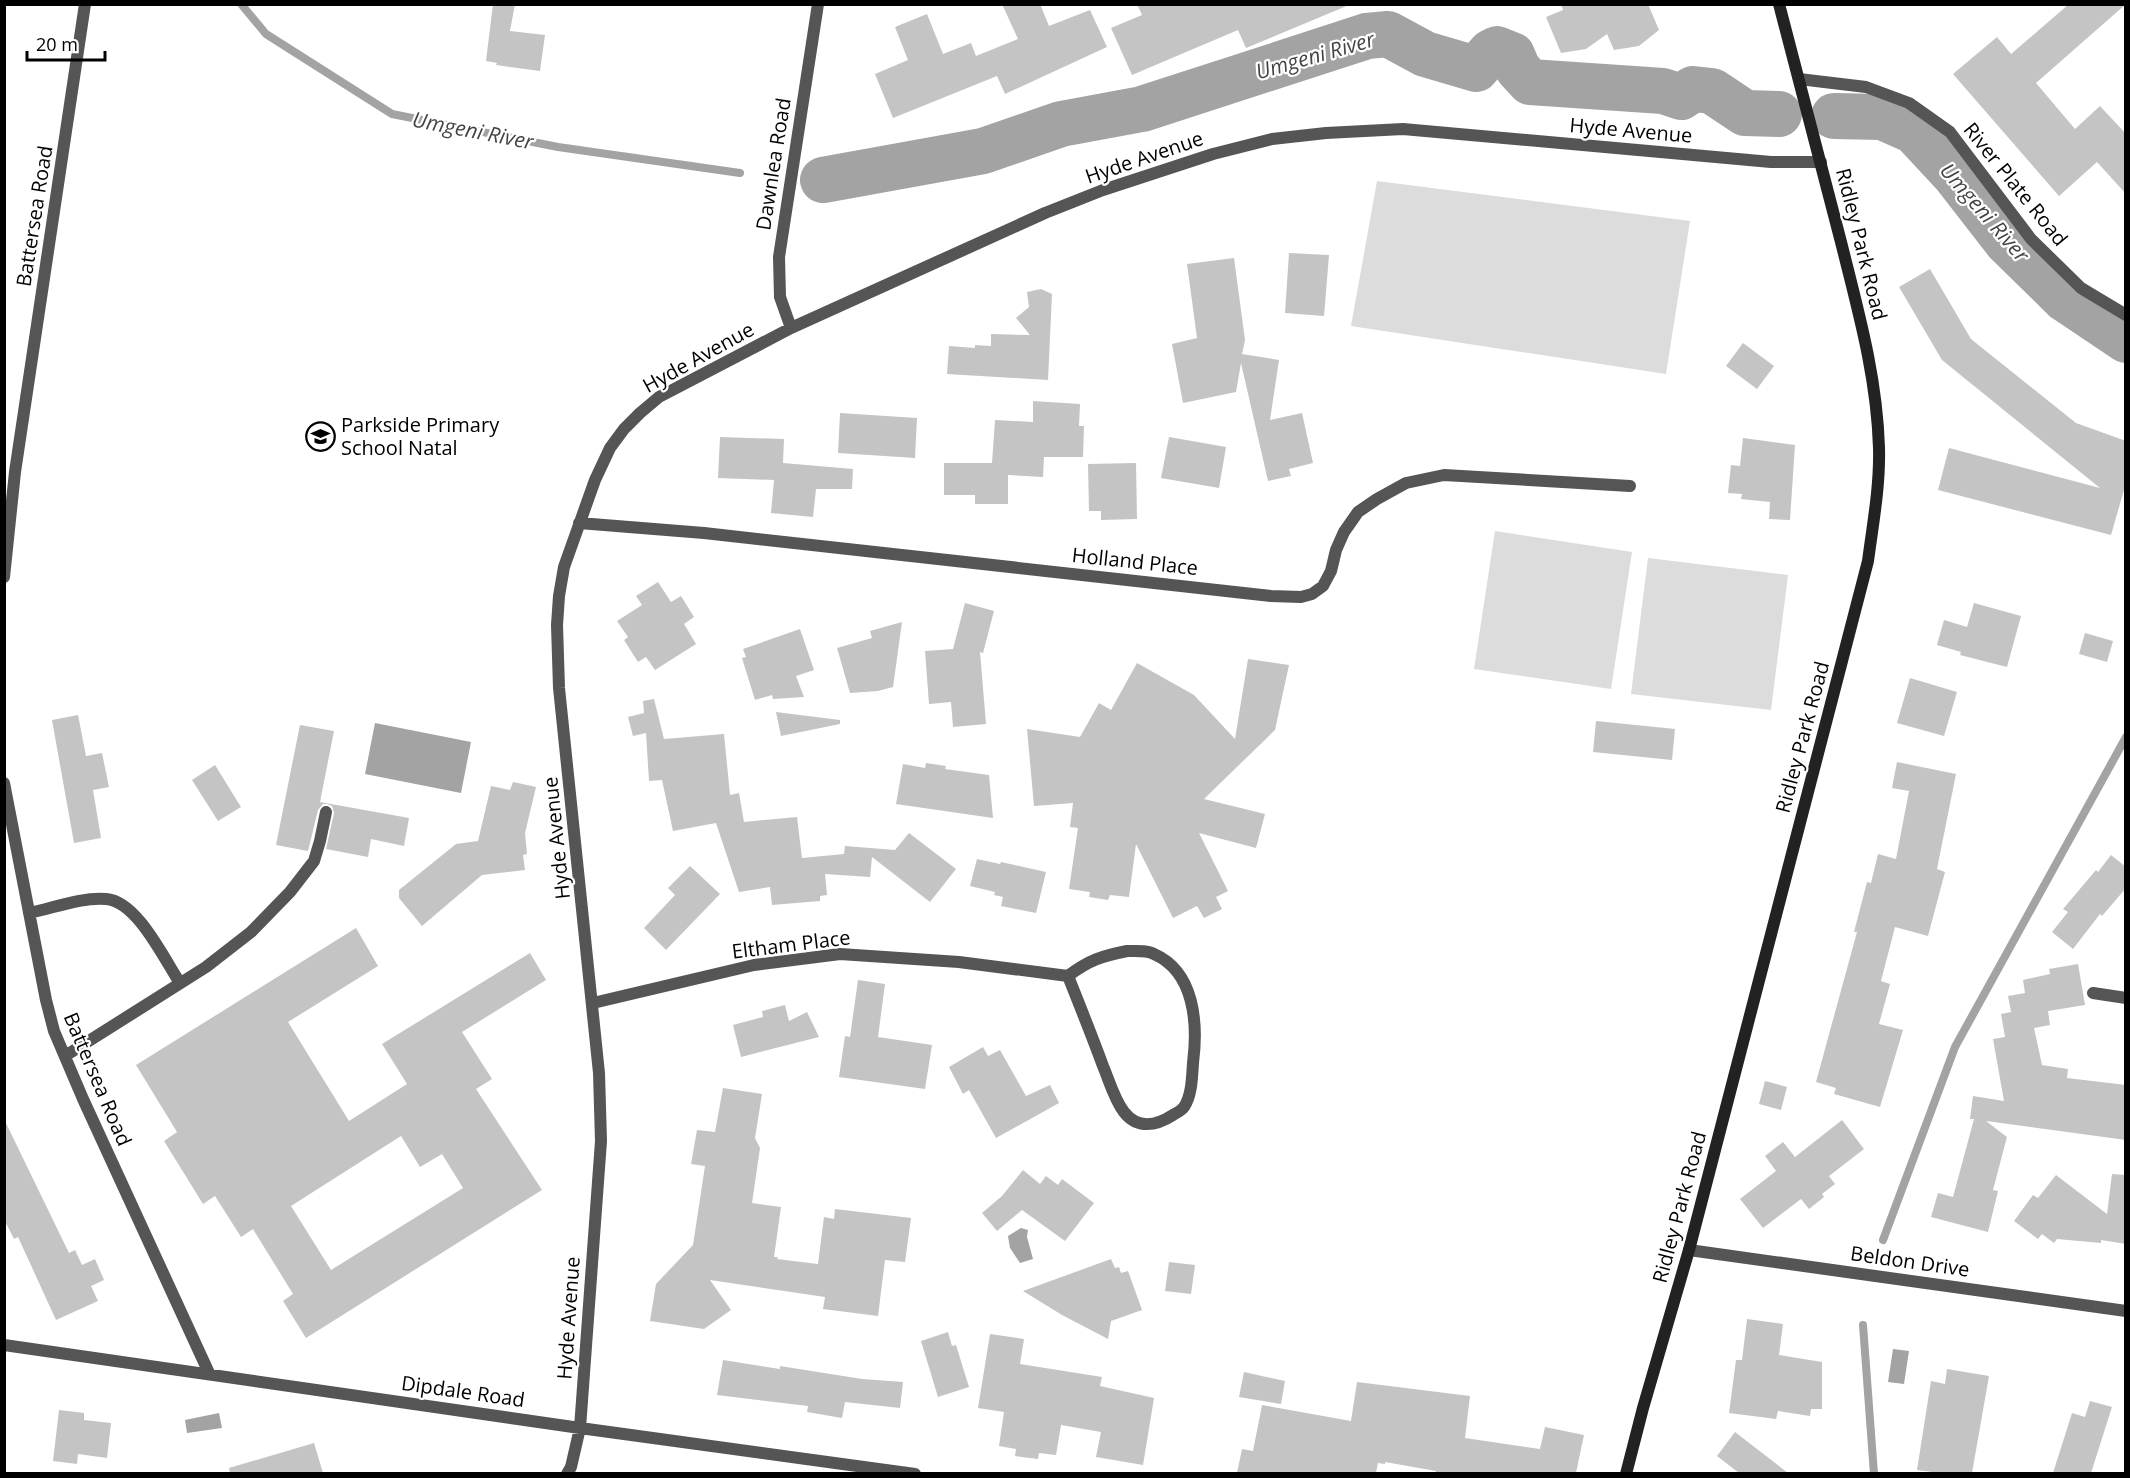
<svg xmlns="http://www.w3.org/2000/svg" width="2130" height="1478" font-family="'Open Sans',sans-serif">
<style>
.green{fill:#dcdcdc}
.water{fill:#a3a3a3}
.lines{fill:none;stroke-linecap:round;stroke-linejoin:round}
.stream{stroke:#a3a3a3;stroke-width:8}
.river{stroke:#a3a3a3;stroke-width:46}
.building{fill:#c4c4c4;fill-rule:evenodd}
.street{stroke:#555;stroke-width:12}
.secondary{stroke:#222;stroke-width:12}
.labels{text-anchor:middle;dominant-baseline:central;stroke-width:4.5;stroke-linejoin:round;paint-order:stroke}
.street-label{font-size:20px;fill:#000;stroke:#fff}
.poi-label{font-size:20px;fill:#000;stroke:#fff;text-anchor:start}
.water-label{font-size:21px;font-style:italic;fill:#444;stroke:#fff}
</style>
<rect width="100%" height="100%" fill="#fff"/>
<!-- green -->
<path class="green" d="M1377,181L1690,221L1666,374L1351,326Z
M1495,531L1632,552L1611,689L1474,669Z
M1648,558L1788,575L1771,710L1631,694Z"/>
<!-- water -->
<path class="water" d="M375,723L471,742L461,793L365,774Z
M1021,1228L1028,1230L1027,1237L1033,1259L1020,1263L1010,1248L1008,1236Z
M1893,1349L1909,1351L1904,1384L1888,1382Z
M219,1413L222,1428L187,1433L185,1420Z"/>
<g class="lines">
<!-- stream -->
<path class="stream" d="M241,4L266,34L392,114L558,147L740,173
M1883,1240L1955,1047L2126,737
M1863,1325L1874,1474"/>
<!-- river -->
<path class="river" d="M1834,116L1882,117L1914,131L1954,174L2006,241L2065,299L2126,340
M823,180L983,151L1061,124L1142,109L1367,36L1388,34L1425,54L1476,69L1491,52L1497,49L1512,55L1518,69L1530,82L1663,91L1681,97L1693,89L1712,91L1745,113L1779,114"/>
</g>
<!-- building -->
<path class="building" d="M493,4H515L510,31L545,35L540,71L496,65L497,63L486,61Z
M1002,4H1040L1049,26L1090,10L1107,47L1005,94L997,76L893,118L875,74L908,60L895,27L927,14L943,54L971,43L976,56L1018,39Z
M1137,4H1349V5L1246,48L1238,30L1132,75L1111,28L1142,15Z
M1561,4H1648L1659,30L1639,46L1614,50L1607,34L1586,49L1561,53L1546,17L1563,10Z
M2069,4H2126L2036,83L2075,129L2100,106L2126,134V194L2097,162L2059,196L1953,74L1997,37L2011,54Z
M1289,253L1329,255L1324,316L1285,313Z
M1234,258L1245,340L1242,354L1279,360L1270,420L1302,413L1313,463L1289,469L1291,476L1268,481L1241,363L1236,392L1183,403L1172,344L1197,338L1187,264Z
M1930,269L1971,339L2076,423L2126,441V483L2111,535L1938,490L1949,448L2100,488L1942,360L1899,287Z
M1041,289L1052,294L1048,380L947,374L949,346L975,348V345L991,346V334L1030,335L1016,318L1029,307L1027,292Z
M1743,343L1774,366L1757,389L1726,366Z
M1033,401L1080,404L1079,426H1084L1083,457H1044L1043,477L1008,475V504H975V495H944V463H992L995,420L1033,422Z
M840,413L917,418L915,458L838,453Z
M720,437L784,439L783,463L853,469L852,489H816L813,517L771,513L774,480L718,478Z
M1169,437L1226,447L1219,488L1161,478Z
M1743,438L1795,445L1790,520L1769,519L1770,502L1741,499L1742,494L1728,493L1731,465L1740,466Z
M1136,463L1137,519L1101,520V511H1089L1088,464Z
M658,582L671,602L681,596L694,617L684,624L696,644L655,670L646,657L638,662L624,640L628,637L617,621L642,605L636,596Z
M965,603L994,611L983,653L980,652L986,724L953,727L951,702L929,704L925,651L953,649Z
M1974,603L2021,616L2007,667L1960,655L1961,652L1937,645L1944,620L1967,627Z
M902,622L893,687L878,691L850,693L837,648L872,638L870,631Z
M800,629L814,670L796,676L804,697L773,699L772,695L755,700L742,658L746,657L743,649Z
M2085,633L2113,641L2107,662L2079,654Z
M1248,659L1289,665L1275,730L1204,799L1265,814L1256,848L1199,833L1228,891L1216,897L1222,909L1204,918L1197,906L1173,918L1136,844L1129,897L1110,895L1108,900L1089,897L1090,892L1069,889L1078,828L1070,827L1073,803L1034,806L1027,729L1080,737L1099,703L1111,710L1137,663L1194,695L1235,739Z
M1910,678L1957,692L1944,736L1897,723Z
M654,699L664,739L724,734L730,795L739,793L744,822L797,817L802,858L844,854L845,846L895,850L909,833L956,869L930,902L872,857L870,877L825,874L827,895L820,896V901L772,905L770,887L739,892L716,823L673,831L662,780L649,781L646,733L633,736L628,717L644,713L643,701Z
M776,712L840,720V724L781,736Z
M78,715L86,756L102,753L109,787L93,790L101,838L74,843L52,720Z
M1596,721L1675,729L1672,760L1593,752Z
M300,725L334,731L320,802L409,818L404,846L371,839L368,857L326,849L334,813L332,806L327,804H323L318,810L308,851L276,845Z
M1897,762L1956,774L1937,869L1945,872L1928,936L1895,927L1881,981L1890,984L1879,1024L1903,1030L1880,1107L1834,1094L1836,1088L1816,1082L1857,932H1854L1867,882L1871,883L1878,854L1896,859L1909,791L1892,788Z
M926,763L946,766L945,769L989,775L993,818L896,804L903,764L925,768Z
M215,765L241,807L218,821L192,780Z
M513,782L536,787L525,833L527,854L523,855L525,870L482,875L422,926L399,898V890L456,844L478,841L491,786L510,790Z
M2111,855L2126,867V888L2102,916L2100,914L2073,949L2052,932L2068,912L2063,909L2096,870L2098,872Z
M977,859L1000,864L1001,862L1046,872L1036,913L1001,906L1003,897L994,895L995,892L970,886Z
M690,866L720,894L666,950L644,928L675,895L668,888Z
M356,928L378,966L288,1022L349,1121L407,1084L382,1044L530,953L546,980L462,1032L492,1079L476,1089L542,1190L306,1338L283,1301L293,1294L253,1229L241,1237L215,1196L203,1204L164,1141L177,1132L136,1065ZM401,1136L420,1167L442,1154L463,1188L331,1270L291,1206Z
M2078,964L2085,1005L2048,1011L2050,1025L2034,1028L2042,1065L2068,1069L2067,1078L2126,1085V1140L1986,1121L2007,1137L1993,1190L1998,1191L1988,1232L1931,1217L1938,1193L1953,1197L1974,1119H1970L1973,1096L2004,1101L1993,1039L2005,1037L2001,1014L2011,1012L2008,996L2025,993L2023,980L2050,974L2049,969Z
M858,980L885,984L878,1037L932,1045L925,1089L839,1077L845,1036L850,1037Z
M785,1005L789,1021L807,1012L819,1037L741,1057L733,1025L763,1017L762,1011Z
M983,1047L988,1056L1000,1050L1026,1096L1050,1085L1059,1103L996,1138L969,1090L963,1094L949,1067Z
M1765,1081L1787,1087L1781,1110L1759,1104Z
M723,1088L762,1094L755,1138L760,1148L752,1203L781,1207L774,1257H778L777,1259L818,1264L824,1217L834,1219L835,1209L911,1218L905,1262L885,1260L878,1316L823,1309L825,1297L710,1280L731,1310L704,1329L650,1321L656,1284L693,1245L705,1166L691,1164L697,1130L715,1132Z
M4,1119L69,1253L75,1250L82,1265L95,1259L104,1280L91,1286L98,1301L56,1320L18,1237L14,1239L4,1219Z
M1842,1120L1864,1149L1829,1176L1835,1184L1822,1194L1824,1197L1809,1209L1801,1199L1763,1228L1740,1199L1776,1171L1765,1156L1783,1142L1795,1157Z
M1023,1170L1040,1184L1046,1176L1058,1185L1062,1179L1094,1203L1065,1241L1022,1210L997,1231L982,1213L1002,1196Z
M2112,1174L2126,1175V1244L2101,1240V1243L2057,1239L2054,1243L2042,1234L2038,1239L2014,1221L2033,1195L2038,1198L2056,1175L2107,1214Z
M1111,1259L1115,1268L1119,1267L1121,1273L1128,1271L1142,1310L1111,1321L1108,1339L1062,1315L1023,1291Z
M1169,1262L1195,1265L1191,1294L1165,1291Z
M1747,1319L1783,1324L1779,1355L1822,1362V1409H1811L1810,1416L1778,1411L1776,1419L1729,1413L1736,1360H1742Z
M948,1332L952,1346L956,1345L969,1387L938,1397L921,1341Z
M990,1334L1024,1339L1020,1364L1102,1377L1100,1386L1154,1398L1143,1465L1096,1457L1101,1432L1061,1425L1056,1455L1039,1453L1038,1459L1015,1456L1016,1449L999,1446L1004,1412L978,1408Z
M723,1360L780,1369V1366L862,1379L903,1382L900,1408L845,1402L842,1418L807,1412L808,1406L717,1395Z
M1947,1369L1989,1376L1972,1473H1940L1917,1470L1931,1381L1945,1384Z
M1244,1372L1285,1381L1281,1404L1239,1397Z
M1357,1382L1470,1396L1465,1438L1540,1449L1545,1427L1584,1435L1576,1473H1435L1436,1471L1385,1462V1464L1378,1463L1376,1473H1237L1242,1449L1253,1451L1262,1405L1351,1421Z
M2090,1401L2112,1407L2091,1473H2053L2072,1413L2085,1417Z
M59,1410L84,1413V1420L111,1423L107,1458L78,1454L77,1464L53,1461Z
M1735,1432L1788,1473H1739L1717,1456Z
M314,1443L323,1473H230L229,1468Z"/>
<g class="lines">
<!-- street -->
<path class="street" d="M1799,79L1866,87L1909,103L1950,132L2031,239L2081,288L2126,315
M791,328L780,297L779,257L818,4
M579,523L704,533L1271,596L1301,597L1312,594L1323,586L1331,571L1336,550L1344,532L1358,512L1377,499L1406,483L1444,475L1630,486
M4,577L15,472L85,4
M4,783L46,1000L54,1031L83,1099L209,1373
M29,913C54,908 81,897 106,899C137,901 164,959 180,983
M1127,951C1136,951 1147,950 1154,954C1195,972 1198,1024 1193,1063C1192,1077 1192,1095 1184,1107C1181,1111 1176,1113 1173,1115C1156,1126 1137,1129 1124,1112C1114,1099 1109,1080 1103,1066C1092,1036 1080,1006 1068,976C1089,960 1102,956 1127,951Z
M2093,993L2126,998
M593,1003L754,965L840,954L959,962L1068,976
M65,1056L206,967L251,932L290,892L314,861L320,841L326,812
M1689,1250L2126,1311
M4,1345L580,1428L915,1474
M567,1474L571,1467L580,1428L601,1141L599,1073L559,688L557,625L559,596L564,567L595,480L610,448L624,429L640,413L659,397L791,328L1045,213L1103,190L1213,154L1272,139L1326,133L1403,129L1771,162H1821"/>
<!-- secondary -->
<path class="secondary" d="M1626,1474L1643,1408L1689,1250L1868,561C1873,523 1880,486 1879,448C1877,377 1858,310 1841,242C1821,163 1800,84 1779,4"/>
</g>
<!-- icons -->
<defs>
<symbol id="school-ring" viewBox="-11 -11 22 22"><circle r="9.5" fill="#fff" stroke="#000" stroke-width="1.5"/><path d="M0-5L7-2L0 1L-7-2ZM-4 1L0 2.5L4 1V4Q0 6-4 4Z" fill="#000"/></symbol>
</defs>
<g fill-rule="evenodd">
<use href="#school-ring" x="304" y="420" width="33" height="33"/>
</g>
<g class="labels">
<!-- street labels -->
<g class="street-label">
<text transform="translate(1631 130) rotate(5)">Hyde Avenue</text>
<text transform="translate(1144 157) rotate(-19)">Hyde Avenue</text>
<text transform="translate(773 164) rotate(-81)">Dawnlea Road</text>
<text transform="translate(2016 184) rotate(51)">River Plate Road</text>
<text transform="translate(34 216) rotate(-81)">Battersea Road</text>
<text transform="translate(1862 244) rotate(76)">Ridley Park Road</text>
<text transform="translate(698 357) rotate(-29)">Hyde Avenue</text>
<text transform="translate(1135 561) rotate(6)">Holland Place</text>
<text transform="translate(1802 737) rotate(-75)">Ridley Park Road</text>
<text transform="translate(556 838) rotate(-96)">Hyde Avenue</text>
<text transform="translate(791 944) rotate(-7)">Eltham Place</text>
<text transform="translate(98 1079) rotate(67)">Battersea Road</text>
<text transform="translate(1679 1207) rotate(-75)">Ridley Park Road</text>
<text transform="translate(1910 1261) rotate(8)">Beldon Drive</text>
<text transform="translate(568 1318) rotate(-86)">Hyde Avenue</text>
<text transform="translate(463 1391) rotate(8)">Dipdale Road</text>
</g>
<!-- poi labels -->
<g class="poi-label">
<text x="341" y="424">Parkside Primary<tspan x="341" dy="23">School Natal</tspan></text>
</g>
<!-- water labels -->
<g class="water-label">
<text transform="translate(1315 55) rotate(-16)">Umgeni River</text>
<text transform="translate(473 130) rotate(11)">Umgeni River</text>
<text transform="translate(1985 212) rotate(49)">Umgeni River</text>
</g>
</g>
<!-- border -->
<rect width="2130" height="1478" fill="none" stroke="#000000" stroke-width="12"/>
<!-- scale -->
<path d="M27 51v9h78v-9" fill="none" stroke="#000000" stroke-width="3"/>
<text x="36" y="51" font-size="18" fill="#000000" stroke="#ffffff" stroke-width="4.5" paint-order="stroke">20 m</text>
</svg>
